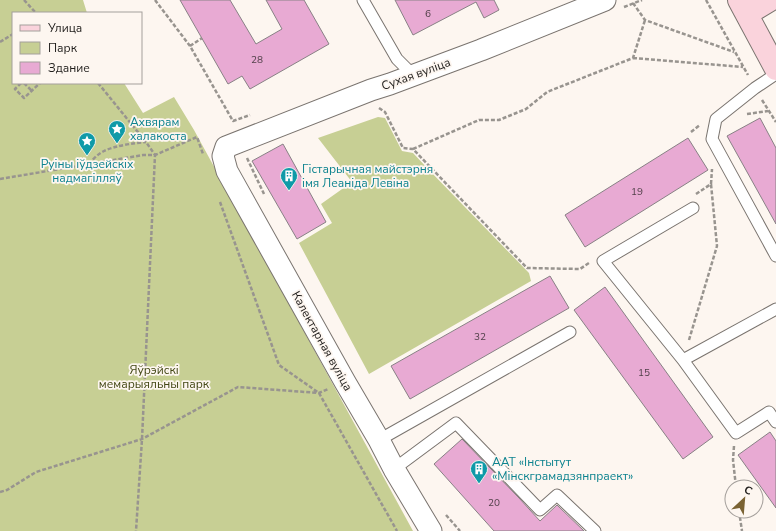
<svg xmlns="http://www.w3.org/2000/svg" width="776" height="531" font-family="'Nunito Sans',sans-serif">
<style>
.green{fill:#c7cf94}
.building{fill:#e8aad3;stroke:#888185}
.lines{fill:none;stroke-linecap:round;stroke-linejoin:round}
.lane-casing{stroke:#7a746f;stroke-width:13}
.street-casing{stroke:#7a746f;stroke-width:23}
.secondary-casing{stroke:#7a746f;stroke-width:24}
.path{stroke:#98948f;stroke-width:2.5;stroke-dasharray:4 2;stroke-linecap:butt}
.lane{stroke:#fff;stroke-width:11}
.street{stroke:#fff;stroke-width:21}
.secondary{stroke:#fad3dc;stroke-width:22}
.labels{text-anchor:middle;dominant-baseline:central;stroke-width:3.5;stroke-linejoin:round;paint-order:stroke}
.number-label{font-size:10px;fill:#514049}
.street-label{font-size:12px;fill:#1f1d1b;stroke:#fdf6f0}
.culture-label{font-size:12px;fill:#0d838f;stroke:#fdf6f0;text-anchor:start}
.park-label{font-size:12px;fill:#434815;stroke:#fdf6f0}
</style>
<rect width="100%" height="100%" fill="#fdf6f0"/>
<!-- green -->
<path class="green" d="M0,0H83L87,13H13V83H124L143,113L174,97L194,130L413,531H0Z
M378,117L385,118L402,151L413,153L429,170L529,273L531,281L369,374L299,243L332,223L321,204L352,182L318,138Z"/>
<!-- building -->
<path class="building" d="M180,0H230L256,44L282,29L266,0H304L329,44L250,89L242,76L228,84Z
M395,0H494L499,10L484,18L476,2L413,35Z
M760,118L776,148V224L727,136Z
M688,138L708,170L585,247L565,215Z
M283,144L326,222L297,239L252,161Z
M550,276L569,308L410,399L391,366Z
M605,287L713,437L683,459L574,310Z
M770,432L776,441V508L738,455Z
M462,439L519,498L540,521L557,505L584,531H494L434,464Z"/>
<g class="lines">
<defs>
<path id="lane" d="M363,0L397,59L414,76
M776,74L755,88L716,119L712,139L776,256
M693,208L603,261L683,360L736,433L769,412L776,422
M683,360L776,309
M379,440L570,332
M394,469L456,423L540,510L557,495L595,531"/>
<path id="street" d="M431,531L394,469L379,440L345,382L227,171L223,156L226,147L371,90L390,84L481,50L605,0"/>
<path id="secondary" d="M739,0L776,69
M747,14L770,0"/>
</defs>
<!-- lane casing -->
<use href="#lane" class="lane-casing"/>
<!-- street casing -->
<use href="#street" class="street-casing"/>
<!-- secondary casing -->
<use href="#secondary" class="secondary-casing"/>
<!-- path -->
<path class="path" d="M24,0L36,13
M155,0L190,46L233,121L250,115
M706,0L748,75
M633,3L645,20L734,52
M624,7L642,0
M0,42L13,34
M190,46L202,38
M633,58L743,67
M21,83L15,89L24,98L40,83
M24,83L32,91
M98,83L146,142L155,155L142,439L136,531
M762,100L776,122
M379,108L385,112L403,148L413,149L527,268L580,269L589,263
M747,114L768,111
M691,132L700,125
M413,149L479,120H499L526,109L547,92L633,58L645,20
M247,158L264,194
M89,164C93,159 98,154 104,151C114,146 134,143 146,142
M0,179L143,155H155L197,137L203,154
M696,194L711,184L712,169
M220,202L279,365L319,393L397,531
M689,340L717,246L711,184
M734,446L733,460L736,487
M0,492L7,490L36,472L142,439L238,387L319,393L328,389
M739,511L742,531
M446,515L460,531"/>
<!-- lane -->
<use href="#lane" class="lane"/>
<!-- street -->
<use href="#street" class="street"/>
<!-- secondary -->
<use href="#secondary" class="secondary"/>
</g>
<!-- icons -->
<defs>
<symbol id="sight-pin" viewBox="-11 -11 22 30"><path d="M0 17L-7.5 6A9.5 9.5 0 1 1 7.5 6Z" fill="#0f9aa8" stroke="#fdf6f0"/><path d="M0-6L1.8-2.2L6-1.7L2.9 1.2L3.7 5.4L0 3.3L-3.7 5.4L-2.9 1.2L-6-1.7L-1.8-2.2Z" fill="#fff"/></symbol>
<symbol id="building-pin" viewBox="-11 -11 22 30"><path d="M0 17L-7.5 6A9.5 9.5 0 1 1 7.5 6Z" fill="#0f9aa8" stroke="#fdf6f0"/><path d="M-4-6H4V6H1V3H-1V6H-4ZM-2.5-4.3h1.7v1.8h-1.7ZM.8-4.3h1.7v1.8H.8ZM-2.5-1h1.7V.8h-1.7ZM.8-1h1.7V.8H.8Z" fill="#fff"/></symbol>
</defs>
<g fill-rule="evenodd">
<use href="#sight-pin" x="107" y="119" width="20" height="27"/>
<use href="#sight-pin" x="77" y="131" width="20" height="27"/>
<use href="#building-pin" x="279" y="166" width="20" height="27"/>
<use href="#building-pin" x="469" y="459" width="20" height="27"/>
</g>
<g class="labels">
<!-- number labels -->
<g class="number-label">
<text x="428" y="14">6</text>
<text x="257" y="60">28</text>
<text x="637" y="192">19</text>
<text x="480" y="337">32</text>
<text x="644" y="373">15</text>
<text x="494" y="503">20</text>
</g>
<!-- street labels -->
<g class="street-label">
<text transform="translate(416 74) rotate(-20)">Сухая вуліца</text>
<text transform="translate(322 341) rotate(61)">Калектарная вуліца</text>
</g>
<!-- culture labels -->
<g class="culture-label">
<text x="130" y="122">Ахвярам<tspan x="130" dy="14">халакоста</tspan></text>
<text x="87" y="164" text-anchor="middle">Руіны іўдзейскіх<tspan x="87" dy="14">надмагілляў</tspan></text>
<text x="302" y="169">Гістарычная майстэрня<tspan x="302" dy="14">імя Леаніда Левіна</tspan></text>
<text x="492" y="462">ААТ «Інстытут<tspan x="492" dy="14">«Мінскграмадзянпраект»</tspan></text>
</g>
<!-- park labels -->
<g class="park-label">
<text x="154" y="370">Яўрэйскі<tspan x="154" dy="14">мемарыяльны парк</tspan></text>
</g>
</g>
<!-- legend -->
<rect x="12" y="12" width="130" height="72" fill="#fdf6f0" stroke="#a49f9b"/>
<rect x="20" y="25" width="20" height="6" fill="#fad3dc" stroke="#a49f9b"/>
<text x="48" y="32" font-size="12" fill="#1f1d1b">Улица</text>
<rect x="20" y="42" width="20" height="12" fill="#c7cf94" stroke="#a49f9b"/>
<text x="48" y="52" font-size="12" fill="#1f1d1b">Парк</text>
<rect x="20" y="62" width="20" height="12" fill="#e8aad3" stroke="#a49f9b"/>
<text x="48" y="72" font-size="12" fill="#1f1d1b">Здание</text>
<!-- north arrow -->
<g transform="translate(744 499) rotate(26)"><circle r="19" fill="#fdf6f0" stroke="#a49f9b"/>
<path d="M0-3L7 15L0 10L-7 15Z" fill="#7a6232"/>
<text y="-6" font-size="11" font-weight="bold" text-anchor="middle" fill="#1f1d1b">С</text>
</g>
</svg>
